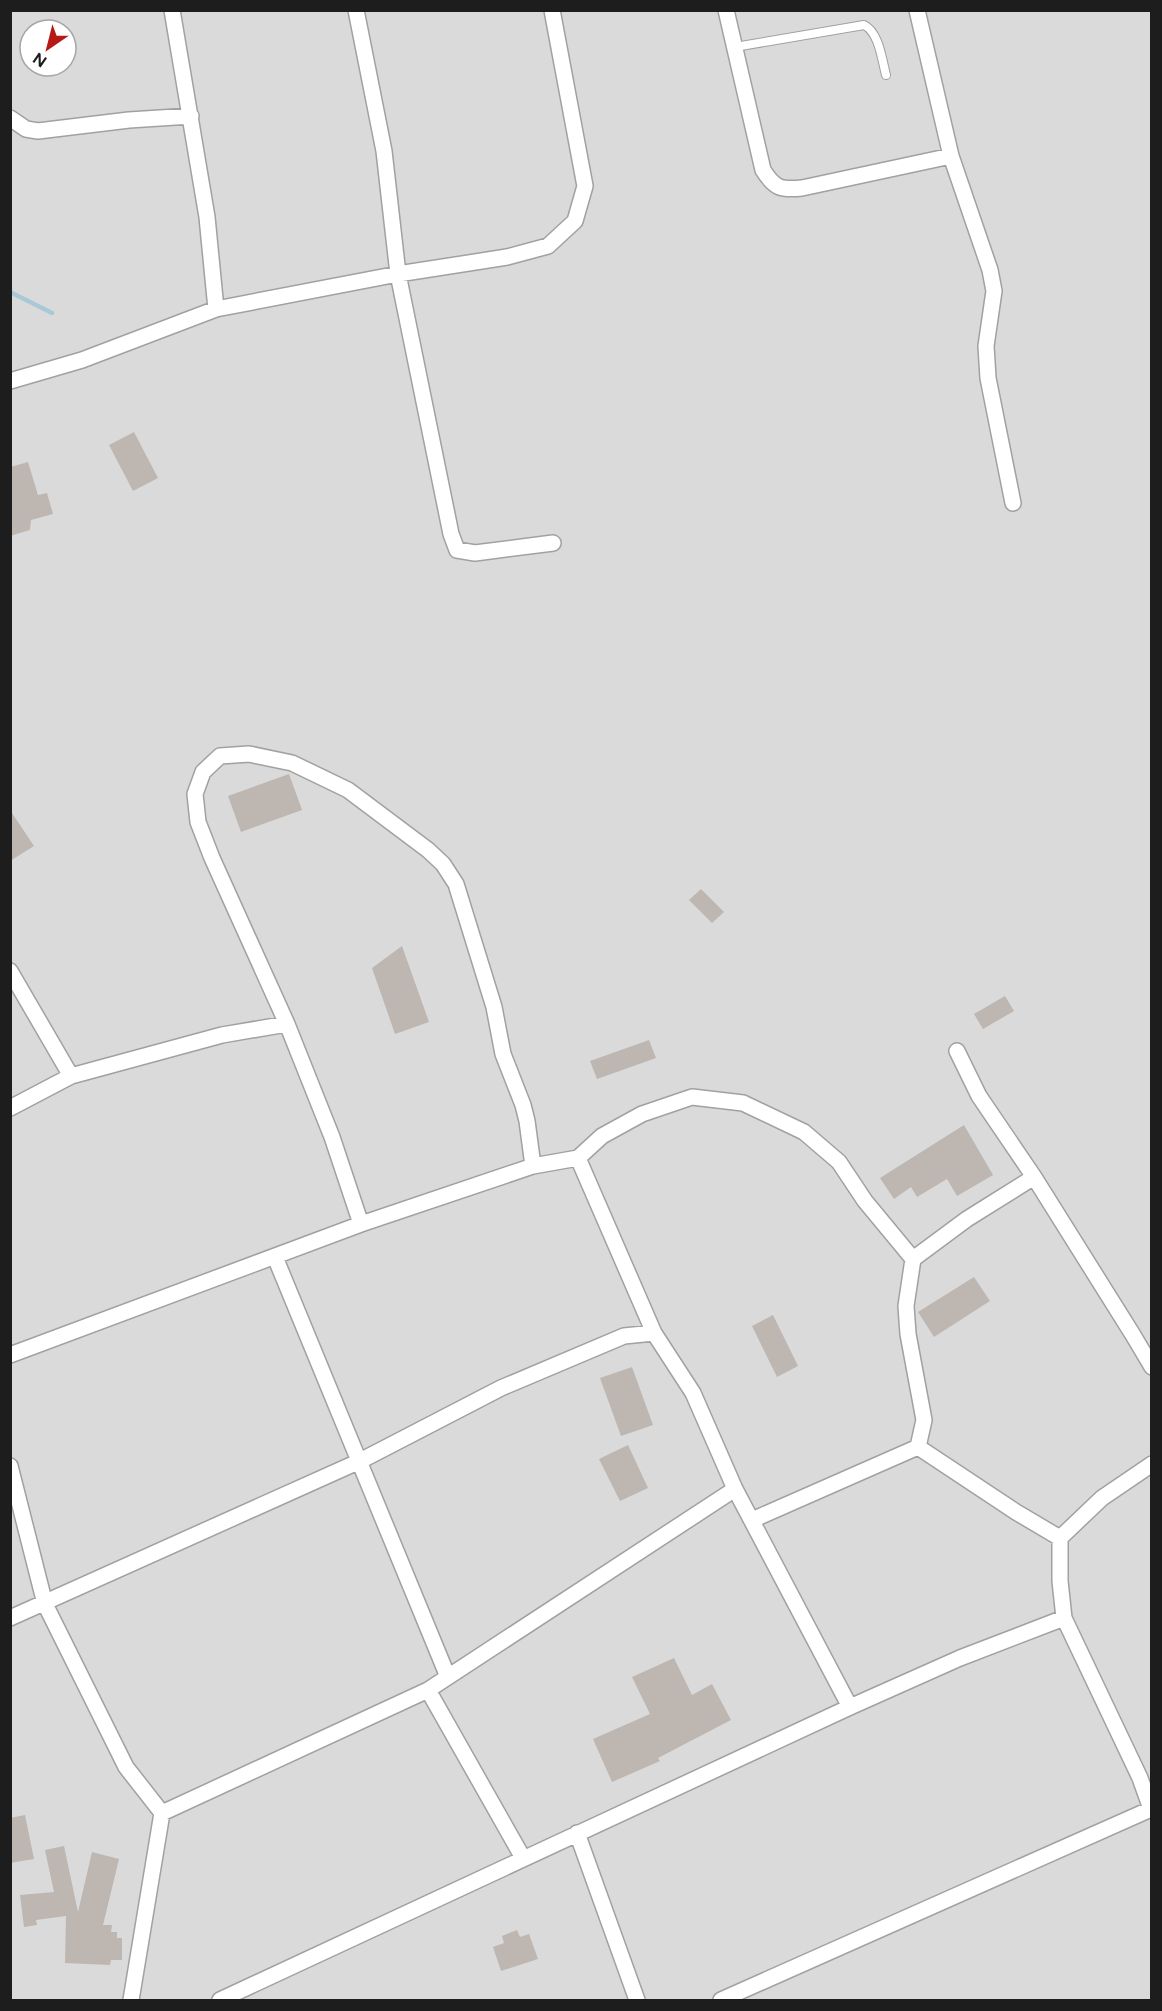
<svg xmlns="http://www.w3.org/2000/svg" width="1162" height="2011" font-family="Figtree,sans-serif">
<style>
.residential{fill:#dbdada;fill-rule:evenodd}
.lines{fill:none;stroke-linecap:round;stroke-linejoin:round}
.stream{stroke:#a8cad7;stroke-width:4.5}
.building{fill:#bdb6b1}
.lane-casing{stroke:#a1a1a1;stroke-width:10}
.street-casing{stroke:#a1a1a1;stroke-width:18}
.lane{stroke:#fff;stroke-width:8}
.street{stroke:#fff;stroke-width:15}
</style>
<rect width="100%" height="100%" fill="#edeae4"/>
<!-- residential -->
<path class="residential" d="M11,11H1151V2000H11ZM30,30H66V66H30Z"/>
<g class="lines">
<!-- stream -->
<path class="stream" d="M10,292L52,313"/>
</g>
<!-- building -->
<path class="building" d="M134,432L158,478L133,491L109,445Z
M28,462L38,495L47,493L53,514L31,520L30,530L10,536V467Z
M289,774L302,810L241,832L228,796Z
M10,810L34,846L10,861Z
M701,889L724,912L712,923L689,900Z
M402,946L429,1022L395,1034L372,968Z
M1005,996L1014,1011L983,1029L974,1014Z
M649,1040L656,1058L597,1079L590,1061Z
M964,1125L993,1175L957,1196L947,1179L917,1197L911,1187L894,1199L880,1178Z
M974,1277L990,1301L934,1337L918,1312Z
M773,1315L798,1366L777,1377L752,1326Z
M632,1367L653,1425L621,1436L600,1378Z
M628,1445L648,1488L620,1501L599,1459Z
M674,1658L692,1695L712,1684L731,1720L658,1758L660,1761L612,1782L593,1739L650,1714L632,1677Z
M25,1815L34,1859L10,1863V1818Z
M64,1846L78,1912L92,1852L119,1859L103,1925H112L111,1932H117V1938H122V1960H111L110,1965L65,1963L66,1916L36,1920L37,1925L24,1927L20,1895L54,1892L45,1850Z
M517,1930L520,1937L529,1934L538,1959L501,1971L493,1947L504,1943L502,1936Z"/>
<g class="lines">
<defs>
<path id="lane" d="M735,47L864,25C879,32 882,60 886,75"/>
<path id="street" d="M172,10L207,217L216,309
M356,10L384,151L398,274L451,534L457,550L475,553L553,543
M726,10L763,170C775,189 781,190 802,188L951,156
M917,10L951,156L990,270L994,291L986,346L988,378L1013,503
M10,118L26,129L38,131L129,120L191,116
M10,381L82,360L216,309L398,274L507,257L548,246L575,221L585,186L552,10
M10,971L71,1076
M957,1051L979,1096L1034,1177L1133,1335L1152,1367
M10,1108L71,1076L222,1035L287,1024
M578,1158L602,1136L642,1114L692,1097L743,1103L804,1132L839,1162L865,1201L913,1259L967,1219L1034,1177
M361,1224L533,1166L578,1158L654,1333
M275,1257L448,1677
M913,1259L906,1306L908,1334L924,1420L918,1447
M10,1355L361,1224L332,1137L287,1024L212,858L198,822L195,794L203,772L220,756L249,754L292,763L348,790L428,850L443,864L456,884L494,1007L503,1054L523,1105L527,1121L533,1166
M10,1466L45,1604L126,1767L162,1813L428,1690L735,1489
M752,1520L918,1447L1016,1512L1060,1538
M10,1618L360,1461L501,1388L624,1336L654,1333L693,1393L735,1489L850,1707
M428,1690L523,1858
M577,1833L637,2000
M131,2000L162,1813
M220,2000L850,1707L960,1658L1064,1618
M721,2000L1151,1809L1140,1778L1064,1618L1060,1581V1538L1102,1498L1152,1464"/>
</defs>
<!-- lane casing -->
<use href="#lane" class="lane-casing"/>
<!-- street casing -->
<use href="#street" class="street-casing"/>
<!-- lane -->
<use href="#lane" class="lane"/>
<!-- street -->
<use href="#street" class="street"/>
</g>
<!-- border -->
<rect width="1162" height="2011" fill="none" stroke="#1d1d1d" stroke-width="24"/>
<!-- north arrow -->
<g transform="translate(48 48) rotate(215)"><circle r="28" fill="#ffffff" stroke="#a5a5a5" stroke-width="1.5"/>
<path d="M0-4.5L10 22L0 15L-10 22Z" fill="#b61a14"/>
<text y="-9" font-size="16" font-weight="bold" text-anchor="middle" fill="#1d1d1d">N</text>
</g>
</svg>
